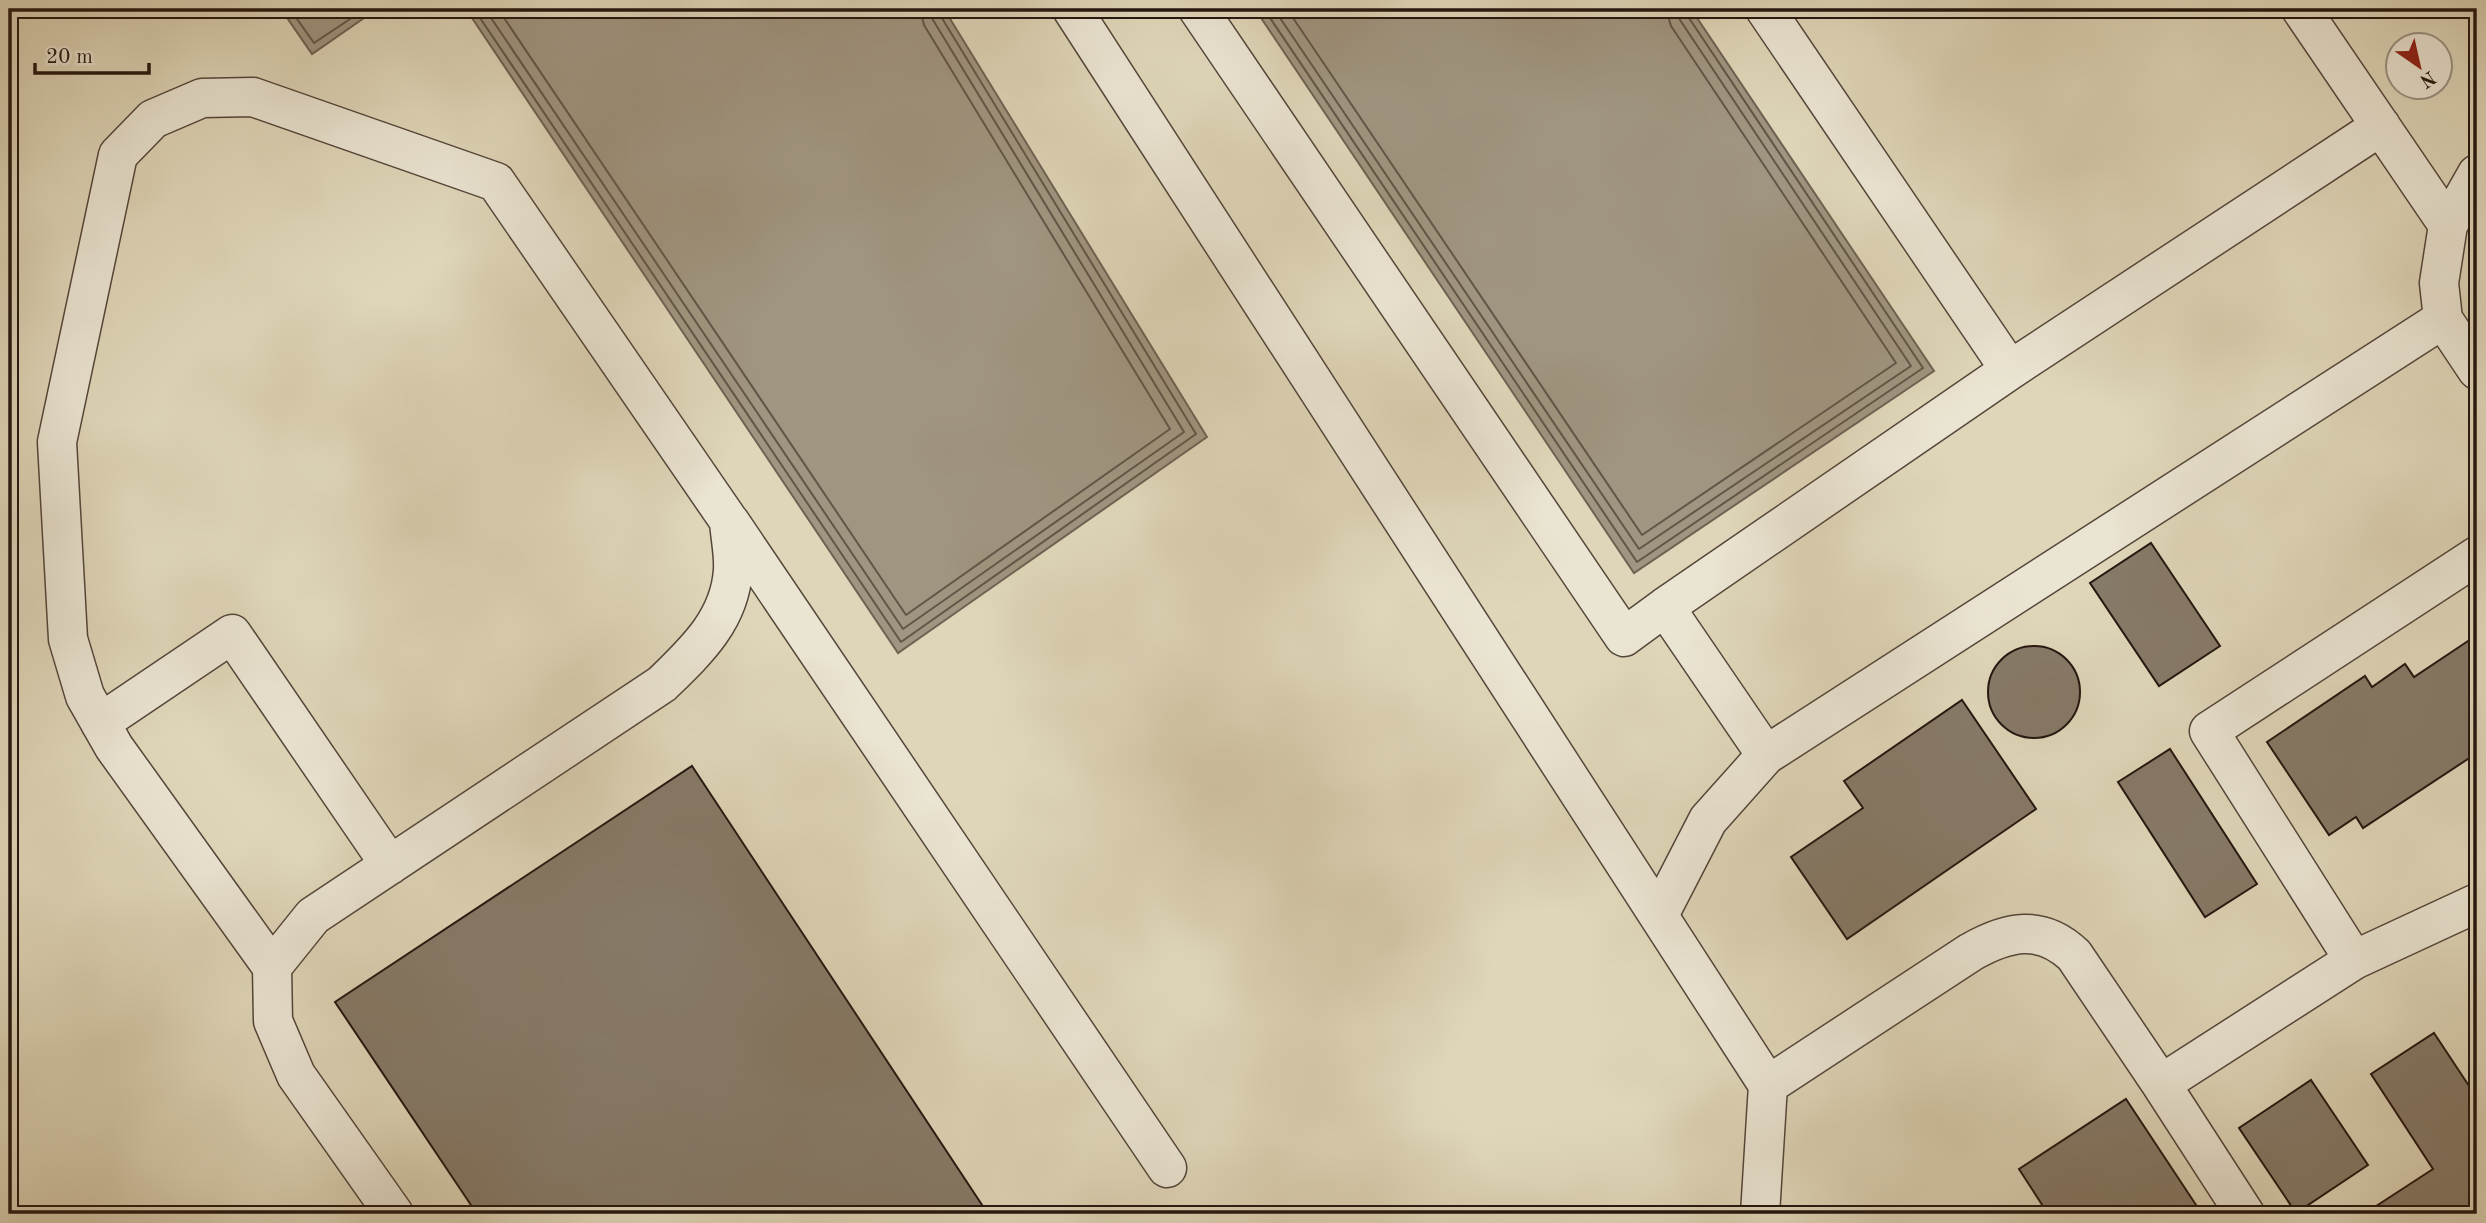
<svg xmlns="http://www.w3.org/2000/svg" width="2486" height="1223" font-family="'Old Standard TT',serif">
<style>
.water{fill:#a09580;stroke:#6f6253;stroke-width:2}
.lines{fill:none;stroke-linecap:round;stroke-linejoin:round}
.shore{stroke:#625648;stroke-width:2}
.building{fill:#867a68;stroke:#251610;stroke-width:2}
.minor-casing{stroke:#54463a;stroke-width:41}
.minor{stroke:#eae4d2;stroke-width:38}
</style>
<rect width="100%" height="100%" fill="#dfd6b9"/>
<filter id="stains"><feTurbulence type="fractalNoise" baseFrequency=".00286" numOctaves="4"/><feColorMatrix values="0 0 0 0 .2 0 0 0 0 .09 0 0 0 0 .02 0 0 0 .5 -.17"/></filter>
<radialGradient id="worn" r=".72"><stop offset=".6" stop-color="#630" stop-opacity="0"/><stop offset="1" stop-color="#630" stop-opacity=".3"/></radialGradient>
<!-- water -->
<path class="water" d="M281,9H377L312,54Z
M466,9H944L1207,437L898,653Z
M1255,9H1691L1934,371L1634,573Z"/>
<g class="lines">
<!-- shore -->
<path class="shore" d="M290,9L314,43L365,9
M474,9L901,642L1196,434L940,15L939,9
M485,9L903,629L1184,432L933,20L930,9
M498,9L906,615L1170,429L924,25L920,9
M1264,9L1637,562L1923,368L1687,15L1686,9
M1274,9L1639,549L1911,366L1680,20L1677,9
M1287,9L1642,535L1896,363L1671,26L1666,9"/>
</g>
<!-- building -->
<path class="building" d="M2151,543L2220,646L2159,686L2090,583Z
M2477,635V753L2363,828L2356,817L2329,835L2267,742L2365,676L2372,687L2405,664L2414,677Z
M1988 692a46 46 0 1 1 92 0a46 46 0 1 1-92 0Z
M1962,700L2036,809L1847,939L1791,857L1863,808L1844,781Z
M2170,749L2257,884L2205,917L2118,782Z
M692,766L988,1214H477L335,1002Z
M2434,1033L2477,1098V1214H2364L2433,1169L2371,1074Z
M2311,1080L2368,1165L2296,1213L2239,1128Z
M2126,1099L2202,1214H2048L2019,1169Z"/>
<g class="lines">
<defs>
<path id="minor" d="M1072,9L1768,1085L1760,1214
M1198,9L1624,637L1665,607
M1765,9L2010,370
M2301,9L2448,225
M2477,174L2448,225L2439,283L2443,319L2477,370
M730,522L1167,1168
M100,723L232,634L390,865
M1766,755L2443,319
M1659,915L1708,820L1766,755L1665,607L2010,370L2381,126
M2354,960L2209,731L2477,556
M272,967L313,916L662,684C695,652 730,620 733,570C734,554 730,537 729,521L496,182L253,97L202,98L153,119L118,155L57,442L68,639L85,696L114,747L272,967L273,1021L296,1075L394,1214
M1768,1085L1971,952C2008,931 2041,924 2074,955L2161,1084
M2245,1214L2161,1084L2354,960L2477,903"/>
</defs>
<!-- minor casing -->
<use href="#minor" class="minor-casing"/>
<!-- minor -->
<use href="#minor" class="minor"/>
</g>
<!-- margin -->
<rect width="2486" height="1223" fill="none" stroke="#dfd6b9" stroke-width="35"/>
<rect x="10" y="10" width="2465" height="1202" fill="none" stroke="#251610" stroke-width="3.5"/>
<rect x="18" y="18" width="2451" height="1188" fill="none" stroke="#251610" stroke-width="2"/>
<!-- north arrow -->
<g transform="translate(2419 66) rotate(146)"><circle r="33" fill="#eae4d2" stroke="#9b9284" stroke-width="2"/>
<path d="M0-5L12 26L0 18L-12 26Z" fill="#8f2418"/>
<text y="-10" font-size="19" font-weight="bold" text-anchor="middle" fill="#251610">N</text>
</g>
<!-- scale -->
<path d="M35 63v10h114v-10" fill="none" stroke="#251610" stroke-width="3.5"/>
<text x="46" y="63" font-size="21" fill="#251610" stroke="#eae4d2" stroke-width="5" paint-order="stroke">20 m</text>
<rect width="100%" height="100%" filter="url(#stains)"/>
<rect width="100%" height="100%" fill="url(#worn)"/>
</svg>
